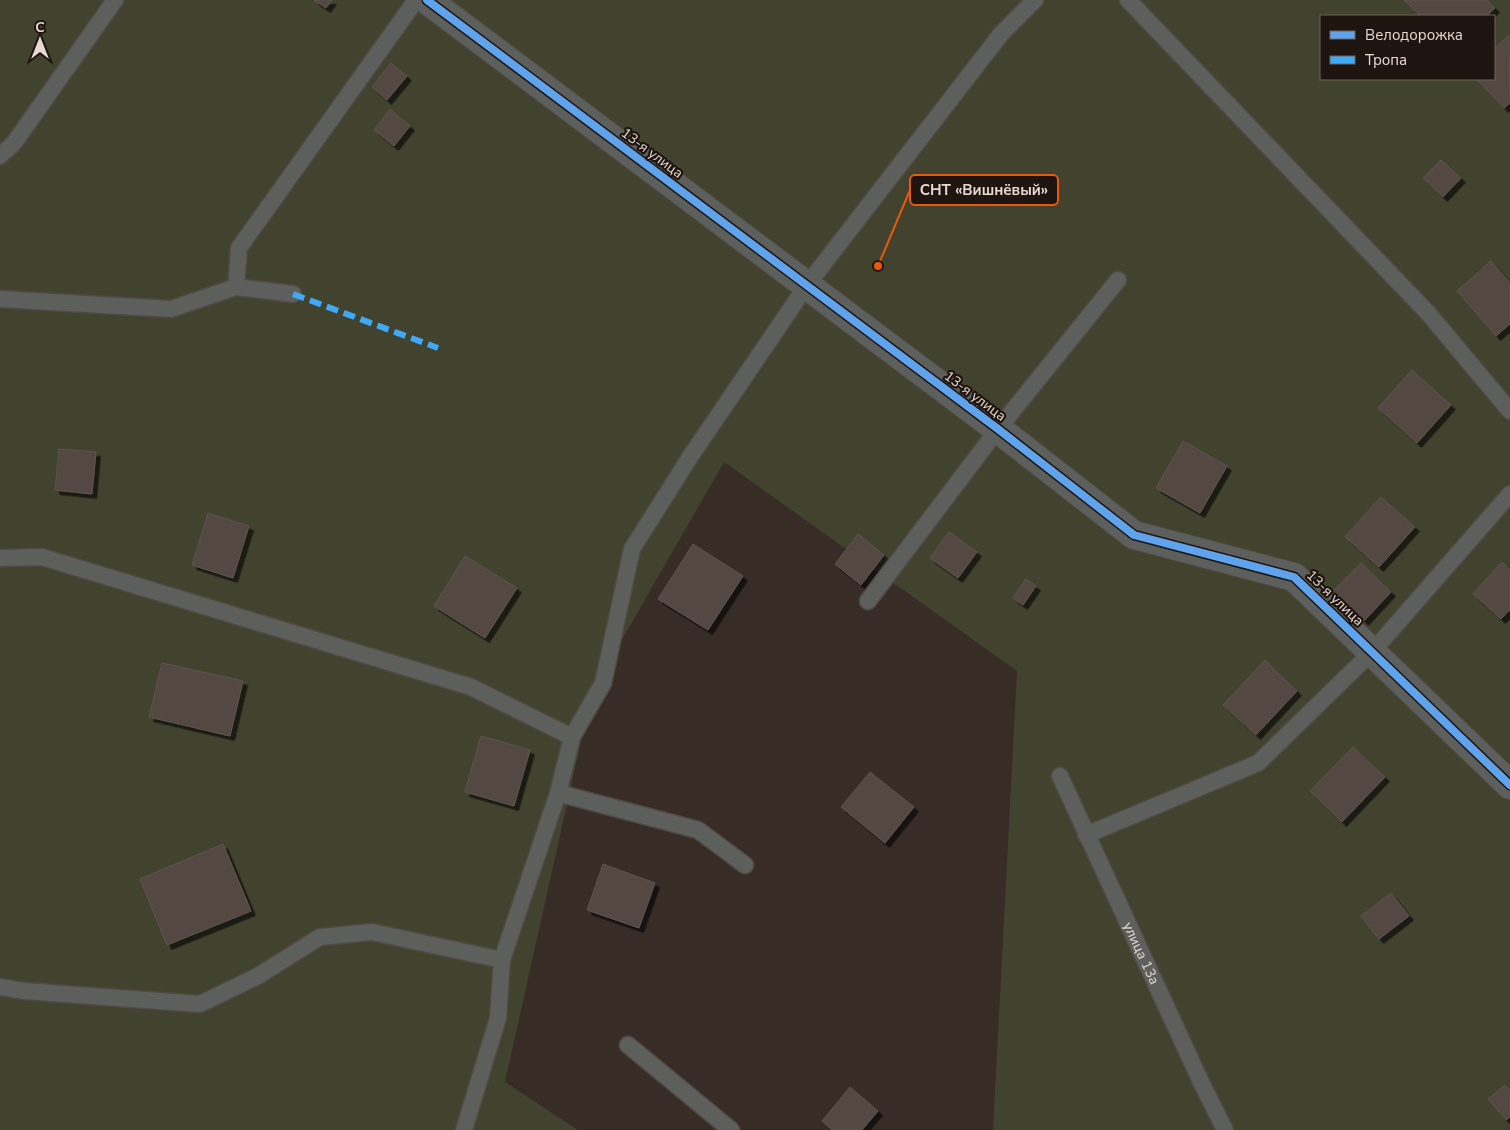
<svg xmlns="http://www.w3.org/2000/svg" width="1510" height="1130" font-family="'Nunito Sans',sans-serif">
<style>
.green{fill:#42432e;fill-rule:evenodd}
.building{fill:#524842;stroke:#5e544f;filter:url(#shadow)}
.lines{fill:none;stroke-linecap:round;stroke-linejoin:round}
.service-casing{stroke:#514943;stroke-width:19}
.minor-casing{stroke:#514943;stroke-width:30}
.service{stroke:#5c5f5c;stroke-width:16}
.minor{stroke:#5c5f5c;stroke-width:28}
.quiet{stroke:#3fa9f5;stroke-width:6;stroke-dasharray:12 6;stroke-linecap:butt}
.cycleway-casing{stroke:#1f1510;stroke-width:11}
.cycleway{stroke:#60a3ed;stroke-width:8}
.labels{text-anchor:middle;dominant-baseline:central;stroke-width:4.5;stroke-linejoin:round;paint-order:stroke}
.street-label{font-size:14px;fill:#e7d9d1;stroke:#1f1510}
.leader{fill:none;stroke:#e8590c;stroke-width:2}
.callout-dot{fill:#e8590c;stroke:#1f1510;stroke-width:2}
.callout{fill:#1f1510;stroke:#e8590c;stroke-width:2}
.callout-label{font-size:15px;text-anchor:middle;font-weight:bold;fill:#e7d9d1}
</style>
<defs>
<filter id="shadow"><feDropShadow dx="4.5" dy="4.5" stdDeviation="0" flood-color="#0009"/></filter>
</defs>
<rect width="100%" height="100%" fill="#372c26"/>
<!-- green -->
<path class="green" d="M0,0H1510V1130H993L1017,671L724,462L592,692L505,1082L578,1130H0ZM1321,16H1494V79H1321Z"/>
<!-- building -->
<path class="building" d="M314,0H332L326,8Z
M1404,0H1487L1495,8L1487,16H1420Z
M1509,35L1510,103L1504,108L1476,79H1494V49Z
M391,63L407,76L387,100L372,87Z
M390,109L410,126L394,146L374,130Z
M1441,160L1461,178L1443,197L1423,178Z
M1491,261L1510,283V324L1496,336L1457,291Z
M1412,370L1451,405L1417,443L1378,408Z
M1183,441L1227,466L1200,513L1156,488Z
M59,449L96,452L92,494L55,490Z
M1381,497L1415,527L1379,567L1345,537Z
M208,513L249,526L233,578L192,565Z
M949,532L977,552L958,578L930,558Z
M858,534L884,555L861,585L835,564Z
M693,544L743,576L708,630L658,599Z
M465,556L517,588L485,638L434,606Z
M1502,562L1510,570V610L1501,619L1473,594Z
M1361,563L1391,592L1364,621L1333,591Z
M1026,579L1036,586L1023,605L1013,598Z
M1265,660L1297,691L1256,735L1223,705Z
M162,663L243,681L230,736L149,717Z
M481,736L530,750L514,806L465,792Z
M1353,747L1385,777L1342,822L1310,791Z
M870,772L914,807L885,843L841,807Z
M223,844L251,911L167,945L140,879Z
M603,864L655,883L639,928L587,910Z
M1391,893L1409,916L1379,939L1361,916Z
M1505,1085L1510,1091V1117L1506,1120L1488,1099Z
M850,1087L878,1111L862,1130H832L822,1121Z"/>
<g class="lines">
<defs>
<g id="service">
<path d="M1128,0L1428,313L1510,411"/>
<path d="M0,156L14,143L115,0"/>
<path d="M236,287L239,248L416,0"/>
<path d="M0,299L171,309L236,287L293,294"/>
<path d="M0,558L42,557L471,687L572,737"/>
<path d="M868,601L998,429L1118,280"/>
<path id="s1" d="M1060,776L1201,1082L1225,1130"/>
<path d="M558,793L698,830L745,865"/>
<path d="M1086,835L1258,763L1372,652L1510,494"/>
<path d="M0,987L24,991L200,1004L258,976L320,937L372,932L502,960"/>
<path d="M628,1045L731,1130"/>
<path d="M464,1130L498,1018L502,960L558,793L572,737L603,683L632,549L690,457L807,285L1001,34L1035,0"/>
</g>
<path id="minor" d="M427,0L998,429L1134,535L1294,577L1510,785"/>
</defs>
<!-- service casing -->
<use href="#service" class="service-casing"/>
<!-- minor casing -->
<use href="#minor" class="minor-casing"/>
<!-- service -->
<use href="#service" class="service"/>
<!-- minor -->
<use href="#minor" class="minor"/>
<!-- quiet -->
<path class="quiet" d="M293,294L438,348"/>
<defs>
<path id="cycleway" d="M427,0L998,429L1134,535L1294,577L1510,785"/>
</defs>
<!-- cycleway casing -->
<use href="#cycleway" class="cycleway-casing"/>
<!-- cycleway -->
<use href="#cycleway" class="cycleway"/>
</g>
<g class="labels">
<!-- street labels -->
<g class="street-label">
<text transform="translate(652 153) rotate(37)">13-я улица</text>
<text transform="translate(975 396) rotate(37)">13-я улица</text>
<text transform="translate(1335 598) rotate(44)">13-я улица</text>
<text stroke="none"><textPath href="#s1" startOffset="195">улица 13а</textPath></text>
</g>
</g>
<!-- callouts -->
<path class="leader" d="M878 266L910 190"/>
<circle class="callout-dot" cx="878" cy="266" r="5"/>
<rect class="callout" x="910" y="175" width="148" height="30" rx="5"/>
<g class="callout-label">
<text x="984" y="195">СНТ «Вишнёвый»</text>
</g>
<!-- legend -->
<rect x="1320" y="15" width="175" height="65" fill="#1f1510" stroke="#6f635d"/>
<rect x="1330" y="31" width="25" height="8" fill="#60a3ed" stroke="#6f635d"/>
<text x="1365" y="40" font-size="15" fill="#e7d9d1">Велодорожка</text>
<rect x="1330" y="56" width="25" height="8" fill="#3fa9f5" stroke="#6f635d"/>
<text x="1365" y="65" font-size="15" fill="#e7d9d1">Тропа</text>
<!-- north arrow -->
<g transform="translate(40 40)" stroke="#1f1510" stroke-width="4" paint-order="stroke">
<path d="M0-4L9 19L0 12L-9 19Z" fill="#e7d9d1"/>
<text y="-8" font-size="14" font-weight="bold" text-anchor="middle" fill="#e7d9d1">С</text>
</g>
</svg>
